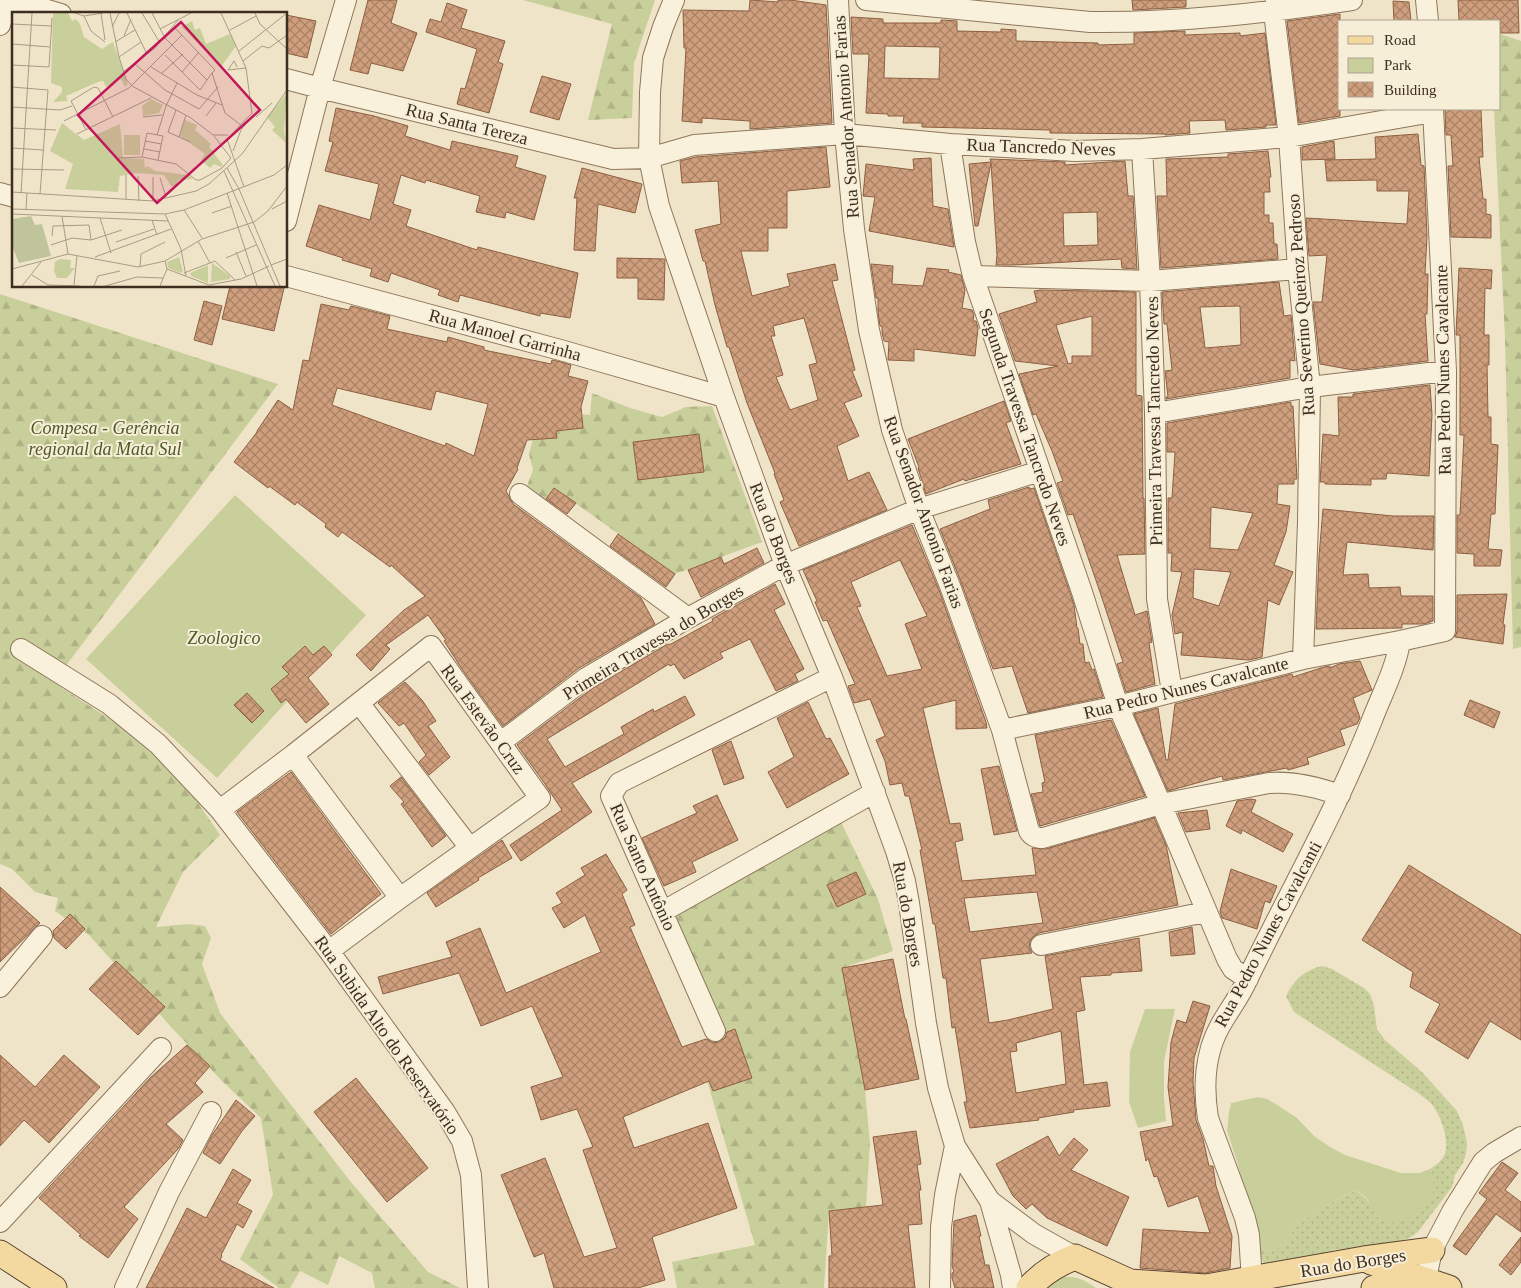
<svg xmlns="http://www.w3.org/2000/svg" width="1521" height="1288" font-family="Georgia,serif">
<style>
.grass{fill:url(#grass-dots)}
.forest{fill:url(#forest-firs)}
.green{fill:#c9cf9b}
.building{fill:url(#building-cross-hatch);stroke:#8d5f41;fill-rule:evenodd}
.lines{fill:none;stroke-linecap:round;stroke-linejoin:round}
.minor-casing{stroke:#8d765c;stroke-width:22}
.major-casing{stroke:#5b4430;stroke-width:27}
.minor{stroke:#faf1dc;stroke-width:20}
.major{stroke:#f3d9a0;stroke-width:25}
.labels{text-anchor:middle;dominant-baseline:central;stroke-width:4;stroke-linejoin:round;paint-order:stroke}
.street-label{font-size:18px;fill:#3d2e20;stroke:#f7eed8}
.park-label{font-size:18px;font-style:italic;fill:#4d5a26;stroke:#f7eed8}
.inset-road{fill:none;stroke:#a89b85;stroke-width:1}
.view{fill:#c2185b;fill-opacity:0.15;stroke:#c2185b;stroke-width:2.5}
.inset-edge{fill:none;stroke:#3d2e20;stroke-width:2.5}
</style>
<defs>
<pattern id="grass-dots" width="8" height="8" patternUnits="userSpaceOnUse" patternTransform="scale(1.25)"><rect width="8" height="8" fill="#c9cf9b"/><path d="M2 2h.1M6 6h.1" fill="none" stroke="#aeb285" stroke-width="1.8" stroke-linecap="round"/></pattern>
<pattern id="forest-firs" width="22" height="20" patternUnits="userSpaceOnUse" patternTransform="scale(1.25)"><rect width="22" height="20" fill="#c9cf9b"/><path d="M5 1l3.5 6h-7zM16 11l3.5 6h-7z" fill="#aeb285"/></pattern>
<pattern id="building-cross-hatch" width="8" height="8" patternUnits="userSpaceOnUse" patternTransform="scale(1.25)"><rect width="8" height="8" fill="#cf9f7d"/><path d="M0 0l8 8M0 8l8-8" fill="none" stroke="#a98266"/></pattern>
</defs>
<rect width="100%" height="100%" fill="#f0e4c8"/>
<!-- grass -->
<path class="grass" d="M1322,966L1332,969L1347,978L1364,988L1370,994L1374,1006L1377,1029L1385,1040L1422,1072L1440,1092L1457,1111L1463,1125L1467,1142L1466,1154L1463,1163L1455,1175L1452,1187L1418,1232L1411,1237L1401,1241L1373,1246L1334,1250L1293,1265H1265L1260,1256L1257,1241L1263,1249L1270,1252C1283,1246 1289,1235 1298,1225C1308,1215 1343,1195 1356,1191C1367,1197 1372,1206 1377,1217L1433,1182L1430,1169C1434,1166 1439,1163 1442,1159C1452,1147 1442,1118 1433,1106C1430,1101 1423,1097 1418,1093L1294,1012L1286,996C1294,980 1304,970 1322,966Z"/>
<!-- forest -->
<path class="forest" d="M523,0H655L634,63L632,118L588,120L612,24Z
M1500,34L1521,41V647L1513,649L1505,338L1494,109H1500Z
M0,294L278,384L65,667L51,679L59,686L128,731L187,787L220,835L183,872L156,927L187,924L205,926L211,938L202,964L220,1013L350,1181L428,1272L460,1288H375L372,1273L339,1256L328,1285L300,1271L290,1288H279L240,1259L273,1195L261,1118L222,1081L173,1029L89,935L55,911L58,898L35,892L12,869L0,864Z
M592,393L630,408L662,417L686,407L712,406L762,542L675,574L554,488L545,501L527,486L533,470L529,454L533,439L557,438V412L590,415Z
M840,820L878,899L893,951L842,968L865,1090L870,1143L866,1207L829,1212L824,1288H677L672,1262L755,1245L696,1043L725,1032L675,916Z"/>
<!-- green -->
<path class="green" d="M235,495L366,615L217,778L86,659Z
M1145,1009H1175L1164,1061V1097L1166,1121L1138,1128L1129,1102L1130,1052Z
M1258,1097L1267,1099L1274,1103L1297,1118L1314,1136L1330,1147L1345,1155L1401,1173H1419L1430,1169C1432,1177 1435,1187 1432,1196C1428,1210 1398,1227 1384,1222C1373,1218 1372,1202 1363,1195C1361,1193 1358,1192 1356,1191C1343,1195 1308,1215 1298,1225C1289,1235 1283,1246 1270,1252L1263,1249L1257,1241L1237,1161L1227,1131L1229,1112L1231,1103Z
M1059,1277C1075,1276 1082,1278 1096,1288H1040Z"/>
<!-- building -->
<path class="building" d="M368,0H397L391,23L417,33L403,71L371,63L368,74L350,70Z
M750,0L778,2V0H790L826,5L832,123L750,129V121L702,118V123L682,121L686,48H684L683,10L749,11Z
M1132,0H1186V7L1133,10Z
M1458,0H1518L1519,33H1500V21H1459Z
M1393,1L1409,2L1411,21H1394Z
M447,3L467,10L461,28L505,41L498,62L503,64L489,113L457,104L461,88L465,89L477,49L426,32L430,19L441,22Z
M1340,14V116L1299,123L1287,21Z
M286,15L316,21L307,58L286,53Z
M851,17L883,19V23H941V20L957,21V31L1001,32V29L1016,30V41L1098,43V45L1134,44V33L1185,31V35L1240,33V36L1265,33L1276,125H1266V127L1226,130L1225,120L1189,121L1190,133L1165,135V134L1050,133V130L922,127V123H903L904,116H888V114L866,113L869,54H853ZM885,46L940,47L939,79L884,78Z
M542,76L571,84L559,120L530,112Z
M336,108L374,116L408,126L405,136L450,150L452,141L518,156L515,167L546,176L534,220L506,212L505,218L476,212L480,196L426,180L425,183L401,175L393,204L411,210L406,226L477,250L478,247L578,273L570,318L540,313V316L460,295L458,302L438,295L440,290L391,273L388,282L370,276L372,269L342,260L343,258L306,246L319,205L370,220L379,184L325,171L333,142L329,141Z
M1445,109H1481L1483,157H1479L1483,199H1486V214L1491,215V238L1451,237L1448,166H1453L1451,135H1446Z
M1418,134L1421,165L1424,166L1427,236L1425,274H1428L1427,314H1425L1428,361L1353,370L1320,364L1313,302H1322L1327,255L1309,256L1306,218L1407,224L1409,191H1377V180L1327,181L1325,160L1376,159L1375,137Z
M1334,141L1335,159L1302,160V147Z
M826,147L830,187L787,191V228H768V251H741L752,296L790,286L787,274L835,264L838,280L832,281L855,370L852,371L862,396L844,403L859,436L837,446L848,481L869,472L887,510L799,546L780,502L784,500L774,474L775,473L747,403L729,347H727L715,305L705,261H703L695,230L721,224L718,181L682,183L680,161L696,157ZM804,318L817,363L809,365L818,400L790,410L776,377L783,375L771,336H775L773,326Z
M1268,151L1271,177H1269L1270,192H1264V215H1269V223H1273L1274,244H1277L1278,259L1161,268L1157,196H1167L1166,159L1228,157V154Z
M931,158L933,206L948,209L954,247L869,231L875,197L863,196L866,164L914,170L913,159Z
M990,159L1065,162V165L1125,161L1128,196H1133L1137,269L1122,268L1121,259L1014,265H996L997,255L991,163L978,226H975L969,164L991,162ZM1097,212L1098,245L1064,246L1063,213Z
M582,168L642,184L635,213L598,204L595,251L574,250L577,198H574Z
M617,258L665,259L664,300L638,299V278H617Z
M871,264L893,266L892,284L923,286L927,268L949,270L948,272L961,275L965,290L962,308L972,310L974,315L973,321H976L978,328L975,356L914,349V361L888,360L889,342L884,341L882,332V326H880L878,312V298H876Z
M1459,268L1492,270L1491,289L1485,288L1484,335H1489V365H1487L1488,417H1491V444L1498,445L1495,514H1491L1488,549L1502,550L1500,566H1474V554L1457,553V515H1460L1464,435H1460V335H1456Z
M1279,282L1284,316L1291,315L1295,361L1290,360V378L1166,399V397H1168L1165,371L1172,370L1167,324H1164L1162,292ZM1240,306L1241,345L1205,348L1200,307Z
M230,286H281L284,288L274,331L222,319Z
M1040,290L1136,292V395L1142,396L1143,498H1144L1145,554L1117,555L1135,615L1147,611L1152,642L1149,643L1155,684L1126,692L1117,664L1123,662L1100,592L1073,514L1068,515L1057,483L1063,481L1052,451L1036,414L1033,415L1019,374L1058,366L1015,361L999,314L1037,302L1034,291ZM1092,316V356H1072V363L1068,364L1056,325Z
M204,301L222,306L212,345L194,340Z
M321,304L349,310L351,306L390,316L387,329L447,342L448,337L484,347V350L551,364L552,360L561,362L571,365L568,376L588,381L581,407L583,428L556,431L557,438L527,440L517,468L518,469L506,491L513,504L641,598L655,624L579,668L503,726L462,669L444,641L446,640L428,615L386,645L390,649L371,671L356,655L404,610L425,596L391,565L390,567L342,532L338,537L325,527L326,524L297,502L295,505L269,486L268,488L234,462L257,432V431L278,400L293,410L303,360L309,361ZM337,388L431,410L436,391L488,404L474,456L446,443L445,446L332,405Z
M1430,385L1432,415L1429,476L1387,473L1386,479H1371V485L1325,484V482H1320L1323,434L1339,436L1338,397H1353V394Z
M1004,401L1011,421L1006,423L1021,464L965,481L964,479L926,494L918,468L919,467L908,439Z
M1291,402V406H1293L1297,479H1294V484H1278L1277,504L1290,506L1286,532L1274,565L1293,572L1279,605L1268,600L1262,657L1249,660L1181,655L1183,632L1175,634L1172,615L1182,572L1171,571L1172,553H1168V498H1172L1175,452H1167V423ZM1211,507L1253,513L1238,550L1210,548ZM1194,569L1231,572L1219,606L1193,598Z
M699,434L704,472L638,480L633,442Z
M1029,487L1030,489L1034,488L1071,596L1074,605L1077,628H1078L1080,644H1083L1085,663L1089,662L1092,670L1094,669L1103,697L1028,713L1012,666L993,669L961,582L940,529L990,509L988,500Z
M554,488L576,503L567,514L546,499Z
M1323,509L1393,516H1434L1433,550L1347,542L1343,575L1368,574L1369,588L1400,587L1401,596H1433V621L1424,624H1402V628L1316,629L1319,556Z
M912,525L939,590L986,722L987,728L956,729V700L923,708L950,824L960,823L963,840L955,842L962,881L1036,875L1032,848L1046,849L1154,818L1166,845L1178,905L1039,933L1034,936L1030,941L1029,947L1032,953L980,959L989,1023L1008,1020L1053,1009L1045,956L1139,938L1142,971L1111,973V975L1080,977L1085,1010L1076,1012L1084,1085L1107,1082L1110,1106L1073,1110L1074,1112L1038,1118L1039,1120L970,1128L964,1102H967L955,1027L952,1028L946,978H943L935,924H933L920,850H922L909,796H905L902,783L890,785L885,761L876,740L885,736L870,699L854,703L848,686L855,684L827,620L823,621L815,602L817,601L803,570ZM900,560L927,616L905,624L922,669L887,676L857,607L861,606L851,582ZM1037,892L1043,923L970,932L964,898ZM1061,1031L1066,1084L1016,1093L1010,1052L1017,1051L1016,1043Z
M618,534L675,574L666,587L610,546Z
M757,548L764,563L701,597L688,570L721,557L724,564Z
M775,584L785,604L774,610L804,669L795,674L798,681L776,691L750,639L720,653L723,658L684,679L674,664L670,666L669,664L547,739L565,767L624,734L621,727L653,709L654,712L685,696L695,715L572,783L592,812L521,861L510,845L562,810L543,781L517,745L593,688L666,645L671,644L713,621L712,619Z
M1507,594L1503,624L1505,625L1503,644L1455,637L1457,631V595Z
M305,646L313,655L324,646L332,655L308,678L329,704L306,723L286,699L281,703L271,689L289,674L282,667Z
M1360,661L1372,690L1353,698L1360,718L1357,724L1340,730L1345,745L1307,758L1309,764L1288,770L1287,768L1223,780L1222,776L1168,791L1134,714L1158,708L1166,760H1168L1175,704L1292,674L1293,677L1324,667L1330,666V668L1339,664Z
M405,682L422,700L436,721L428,726L450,757L429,775L419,762L426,755L404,723L399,726L378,703Z
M247,693L264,711L252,723L234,705Z
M1470,700L1500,712L1494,728L1464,715Z
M808,702L826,739L830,738L849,774L787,808L768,772L794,757L777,718Z
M1111,720L1145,796L1040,826L1031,794L1043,792L1042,783L1045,782L1035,735Z
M731,741L744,778L724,785L712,750Z
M999,766L1017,831L994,835L981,769Z
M291,772L381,894L331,934L237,812Z
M401,777L446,836L432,847L401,804L404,802L390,786Z
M717,795L738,840L692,862L696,872L664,886L642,838L697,813L693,806Z
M1251,799L1256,800L1251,812L1293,834L1283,852L1242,830L1241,834L1226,826L1237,801Z
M1207,810L1210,829L1186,832L1178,813Z
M502,840L512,858L478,878L479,880L436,907L427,893Z
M606,854L627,890L622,894L635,925L630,927L682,1047L706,1039L713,1043L719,1042L725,1038L727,1032L735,1029L752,1078L713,1091L709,1081L623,1117L634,1148L708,1123L737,1208L652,1237L665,1280L638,1288H554L544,1253L534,1257L501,1175L545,1158L584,1257L617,1248L583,1150L593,1147L577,1109L541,1120L531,1087L563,1077L532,1006L481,1026L459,973L383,994L378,977L452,957L446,942L480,928L506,993L601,952L585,915L564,928L552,908L562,903L556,893L585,875L581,868Z
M1409,865L1521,935V1040L1490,1021L1468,1059L1425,1032L1440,1004L1410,987L1413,972L1362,940Z
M1231,869L1277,886L1270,903L1265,901L1257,929L1222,918L1220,911Z
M856,872L866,894L837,907L827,885Z
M0,887L40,923L0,962Z
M70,914L85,929L66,949L54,938L53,931Z
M1192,927L1195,954L1171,956L1169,932Z
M893,959L905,1019H906L919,1079L865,1090L842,968Z
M116,961L165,1007L138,1035L89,989Z
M1193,1001L1210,1006L1194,1058L1193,1082L1195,1107L1196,1120L1203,1139L1209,1166H1213L1216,1186L1232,1236L1230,1268L1205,1273L1140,1268L1143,1229L1210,1233L1198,1196L1168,1207L1157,1176L1154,1177L1148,1158L1146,1161L1140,1132L1173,1126L1168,1087L1171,1042L1177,1020L1186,1023Z
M187,1045L210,1066L195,1083L203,1092L166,1124L183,1140L178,1149L124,1207L138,1219L108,1258L79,1236L81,1235L39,1198L150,1078Z
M0,1055L35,1087L64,1055L100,1087L49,1143L24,1120L0,1146Z
M356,1078L428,1168L387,1202L314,1112Z
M236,1100L255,1116L242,1131L220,1164L203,1153L212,1135Z
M916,1131L921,1164L917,1165L921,1190H919L922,1224L908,1225L915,1288H829V1256H832L829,1211L883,1205L873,1137Z
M1048,1136L1059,1156L1074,1138L1088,1150L1071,1170L1129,1197L1107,1246L1047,1218L1032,1204L1026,1209L1013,1196L996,1164Z
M1502,1162L1518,1173L1505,1190L1521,1202V1232L1496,1214L1466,1255L1453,1246L1487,1199L1479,1193Z
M233,1169L251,1180L237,1203L252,1211L243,1228L237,1224L221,1255L222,1256L220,1260L274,1288H146L187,1208L206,1218Z
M976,1215L981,1236H979L985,1265H989L994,1288H955L952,1278V1273L954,1272L952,1266L954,1221Z
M1521,1237V1262L1511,1275L1499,1265Z"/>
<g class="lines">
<defs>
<path id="minor" d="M13,0L61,14
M674,0L663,27L653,58L650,92L649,158L659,206L724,397L785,565L832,677L896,851L905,881L909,903L926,1023L938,1088L955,1146L990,1201L1034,1234L1075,1257
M838,0L845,134L854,229L869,330L892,430L919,509L950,586L1002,730L1029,831C1032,836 1036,838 1043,838L1161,804L1269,783C1294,781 1317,787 1340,795
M866,0L1090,22C1178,23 1265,13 1352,0
M1276,0L1274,12L1289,137L1298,269L1310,387L1308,522L1303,659
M1426,0L1428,21
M0,25L7,0
M286,79L320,88L613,159L649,158L694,145L845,134L950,144L1075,151L1142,149L1289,137L1433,112
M950,144L965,242L973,276L1082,592L1118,706L1161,804L1227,959L1233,969L1248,979
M1142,149L1150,281L1155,413L1157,599L1172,692
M0,193L14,197
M286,221L320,88L346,0
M286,276L564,351L724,397
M973,276L1150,281L1298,269
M1155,413L1310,387L1446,371
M520,494L688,618
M21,649L109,704L158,744L220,810L329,951L445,1112L462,1141L471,1175L478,1288
M359,703L470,848
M1002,730L1118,706L1303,659L1400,641
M501,742L586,678L688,618L785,565L919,509L1040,471
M293,755L400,898
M220,810L293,755L431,646L540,798L400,898L329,951
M662,912L875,792
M1041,945L1206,912
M0,987L42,936
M715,1031L611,796L619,783L832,677
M990,1201L1011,1275L1013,1288
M0,1222L161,1048
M1252,1280L1249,1235L1245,1218L1208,1118C1203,1087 1205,1053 1220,1026C1229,1010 1240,996 1247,980C1289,893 1337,809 1372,720C1382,694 1396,668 1400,641L1445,631L1446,371L1433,109
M125,1288L169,1192L211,1112
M940,1288L941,1227L945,1195L955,1146
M1424,1288L1432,1250L1453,1210L1483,1162L1494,1153L1521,1137"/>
<path id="major" d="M0,1253L54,1288
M1371,1262L1449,1288
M1029,1288C1042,1273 1057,1264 1075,1257L1130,1282L1206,1287L1364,1259L1432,1250
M1374,1288L1421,1280"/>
</defs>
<!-- minor casing -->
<use href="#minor" class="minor-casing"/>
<!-- major casing -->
<use href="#major" class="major-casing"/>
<!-- minor -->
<use href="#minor" class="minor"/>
<!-- major -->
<use href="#major" class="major"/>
</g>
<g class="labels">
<!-- street labels -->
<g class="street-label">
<text transform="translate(846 117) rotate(-94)">Rua Senador Antonio Farias</text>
<text transform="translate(467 124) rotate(14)">Rua Santa Tereza</text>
<text transform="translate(1041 147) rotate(2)">Rua Tancredo Neves</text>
<text transform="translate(1301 305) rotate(-94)">Rua Severino Queiroz Pedroso</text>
<text transform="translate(505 335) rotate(15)">Rua Manoel Garrinha</text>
<text transform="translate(1443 370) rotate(-91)">Rua Pedro Nunes Cavalcante</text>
<text transform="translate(1154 421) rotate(-91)">Primeira Travessa Tancredo Neves</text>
<text transform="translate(1025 427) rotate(71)">Segunda Travessa Tancredo Neves</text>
<text transform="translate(924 512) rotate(70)">Rua Senador Antonio Farias</text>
<text transform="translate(774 533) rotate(69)">Rua do Borges</text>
<text transform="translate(653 642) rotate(-31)">Primeira Travessa do Borges</text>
<text transform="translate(1186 688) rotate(-14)">Rua Pedro Nunes Cavalcante</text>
<text transform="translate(483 719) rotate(54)">Rua Estevão Cruz</text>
<text transform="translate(643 867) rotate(66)">Rua Santo Antônio</text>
<text transform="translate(908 914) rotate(80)">Rua do Borges</text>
<text transform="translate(1268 934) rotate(-62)">Rua Pedro Nunes Cavalcanti</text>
<text transform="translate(387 1035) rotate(55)">Rua Subida Alto do Reservatório</text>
<text transform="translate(1353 1263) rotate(-9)">Rua do Borges</text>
</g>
<!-- park labels -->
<g class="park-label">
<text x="105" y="428">Compesa - Gerência<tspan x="105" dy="21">regional da Mata Sul</tspan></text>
<text x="224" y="638">Zoologico</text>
</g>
</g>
<!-- overview -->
<g transform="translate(12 12)">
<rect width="275" height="275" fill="#f0e4c8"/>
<path d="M41,1H56L60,9L64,7L68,12L72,25L90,37L101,30L116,72L113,75L109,67L94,75L91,69L86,70L54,84L56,89L41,90L50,80V75L39,71ZM180,9L183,18L188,16L194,32L218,22L224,34L209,55L170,15ZM275,81L272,118L274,131L260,118L263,115L255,105ZM139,87L151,93L147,101L131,104L130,94ZM173,108L185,113L183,118L199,132L197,135L211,153L209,155L202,152L198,156L189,148L193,142L168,124ZM50,111L72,128L108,112L111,146L132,147L133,156L136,154L143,159L176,163L181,167L166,168L165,174H159L152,163L125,161L108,164L106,180L53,177L61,152L38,139ZM48,247L59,248L58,256H63L55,266H45L42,259L43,250Z" fill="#c9cf9b"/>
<path d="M19,204L23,213L30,212L39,244L7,251L0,234V207Z" fill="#bfc49a"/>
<path d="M112,123H128V143H112ZM167,245L171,259L169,261L156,256L155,250ZM200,251L218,264V267L199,270ZM196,253V271L179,264L178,261Z" fill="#c9cf9b"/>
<path class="inset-road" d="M63,1L72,4L91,1M89,1L93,28M98,1L107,45L114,67L120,74L179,106L201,123H216M115,1L135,42M130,1L148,31M140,1L153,26L195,68M209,1L234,56L240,101M243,1L248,12L275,37M72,4L79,19L93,30M0,12L39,14M100,15L107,1M162,15L203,58L200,61L213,101L229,113M148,17L179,1M218,18L244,4M112,24L119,7M103,30L123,18M0,32L38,35M227,39L275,1M153,43L188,78M107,45L129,30M231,49L250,34L257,36L275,23M123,52L153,78L187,97L206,75M0,53L37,55L40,6M139,55L185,83L210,93M225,55L222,49L216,58L234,56M111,60L143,36L167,7M170,60L187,40M149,62L171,42M0,75L36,78L28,182M188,78L200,61M0,95L48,98L60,94M164,98L156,120L178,130M194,104L204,91M131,105L150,103M244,105L260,91M52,109L117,76L170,23M0,116L44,118M74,118L59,89L82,75L86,76L101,105M65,122L139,86M145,123L154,94L165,71M167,125L174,103M133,129L149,132M0,136L31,138M132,137L148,140M221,139L229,118L241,103M130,145L135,121L151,124L146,148M107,146L130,145L164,152L184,168H188L210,156L219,146L202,124M215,156L227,177L268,274M0,157L52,158M212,159L263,274M126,164L127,189M148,166L154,185M232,175L215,127L240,101M0,180L141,189L184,179L197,172L230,142L275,78M9,181L20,1M215,181L245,274M114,187V163M141,189V165M0,197L153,202L172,198L262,163L275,153M14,197L15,181M260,197L275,189M172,198L190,226M200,201L220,194M0,202L156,209M153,202L169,237L174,264M50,204L56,242M88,206L99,241M140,208L145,223M40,224L41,214L77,213L79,228M186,229L198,251M104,230L142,217M39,233L60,226L79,228L110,218M224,240L234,264M83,245L159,217M214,246L244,233M153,249L155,257L197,273L229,267L257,254M259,253L275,247M128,255L129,242L153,230M0,257L56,242L126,255L153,249L190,227L242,210L256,199L275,174M172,261L203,249L223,268M20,263L36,273L68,274M62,273L65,244M10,274L29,250M82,274L86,264L108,259M93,274L125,265L151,266M148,274L155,257"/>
<path class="view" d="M169,10L248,98L145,191L66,103Z"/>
<rect width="275" height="275" class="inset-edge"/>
</g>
<!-- legend -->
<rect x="1338" y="20" width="162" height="90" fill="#f7eed8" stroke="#ada18e"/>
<rect x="1348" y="36" width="25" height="8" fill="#f3d9a0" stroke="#ada18e"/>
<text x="1384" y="45" font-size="15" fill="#3d2e20">Road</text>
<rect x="1348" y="58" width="25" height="15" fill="#c9cf9b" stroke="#ada18e"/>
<text x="1384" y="70" font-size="15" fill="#3d2e20">Park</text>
<rect x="1348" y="82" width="25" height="15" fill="url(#building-cross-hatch)" stroke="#ada18e"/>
<text x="1384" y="95" font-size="15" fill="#3d2e20">Building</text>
</svg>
